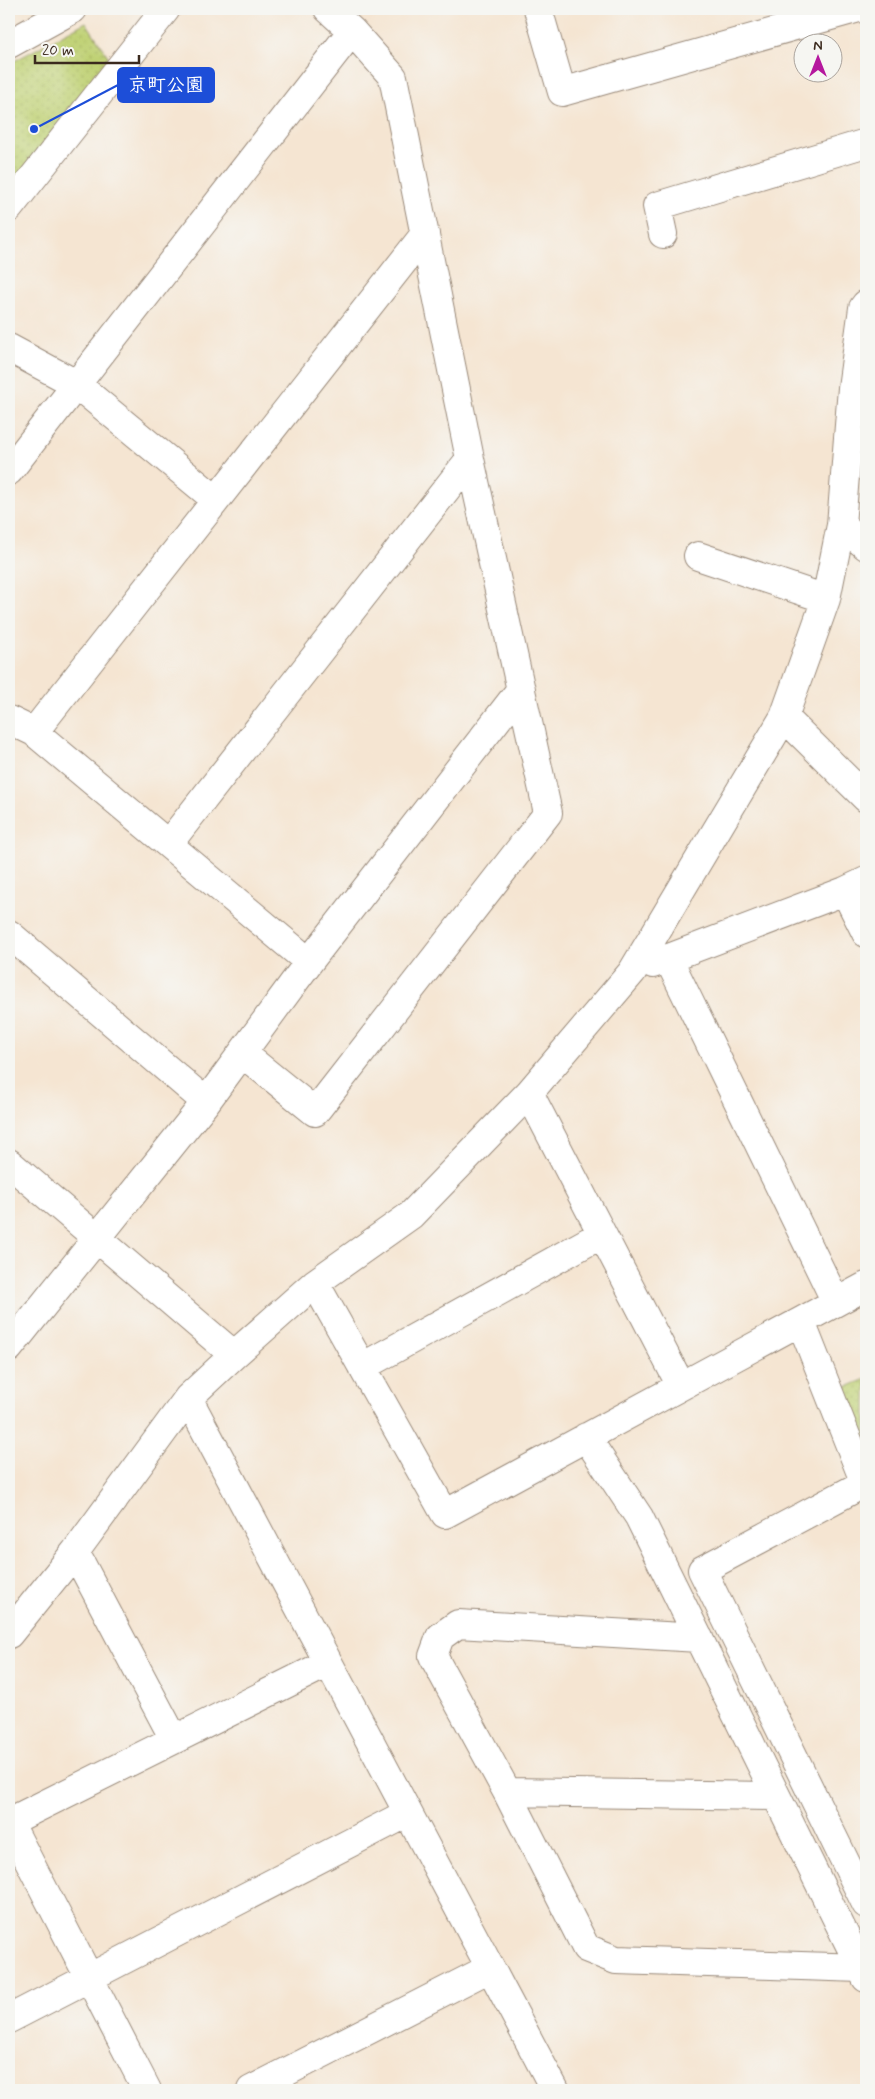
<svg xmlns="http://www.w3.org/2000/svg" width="875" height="2099" font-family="Mynerve,'Klee One',sans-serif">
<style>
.grass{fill:url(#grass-dots);stroke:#7e7e49}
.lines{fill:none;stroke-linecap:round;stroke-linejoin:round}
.minor-casing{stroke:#988878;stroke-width:30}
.minor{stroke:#fff;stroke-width:28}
.leader{fill:none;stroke:#1d4ed8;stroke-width:2}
.callout-dot{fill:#1d4ed8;stroke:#f6f6f2;stroke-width:2}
.callout{fill:#1d4ed8;stroke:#1d4ed8;stroke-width:2}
.callout-label{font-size:19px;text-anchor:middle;font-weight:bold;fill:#fff}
</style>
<defs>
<pattern id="grass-dots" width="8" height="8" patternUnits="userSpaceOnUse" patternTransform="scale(1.25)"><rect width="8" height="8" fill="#c0d174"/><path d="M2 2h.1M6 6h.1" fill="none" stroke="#a6b464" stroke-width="1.8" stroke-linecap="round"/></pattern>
</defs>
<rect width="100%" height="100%" fill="#f6f6f2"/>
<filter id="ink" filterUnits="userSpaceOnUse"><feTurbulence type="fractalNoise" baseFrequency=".02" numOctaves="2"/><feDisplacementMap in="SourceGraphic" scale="10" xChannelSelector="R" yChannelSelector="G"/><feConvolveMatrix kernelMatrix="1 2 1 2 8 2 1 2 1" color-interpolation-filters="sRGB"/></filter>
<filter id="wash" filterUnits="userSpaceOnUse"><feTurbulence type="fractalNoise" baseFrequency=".0096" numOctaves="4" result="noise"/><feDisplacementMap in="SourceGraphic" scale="20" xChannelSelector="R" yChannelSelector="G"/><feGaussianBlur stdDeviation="1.12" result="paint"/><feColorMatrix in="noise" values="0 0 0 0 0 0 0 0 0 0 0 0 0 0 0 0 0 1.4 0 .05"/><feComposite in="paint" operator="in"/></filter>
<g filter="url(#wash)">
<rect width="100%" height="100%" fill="#f5e5d2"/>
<!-- grass -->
<path class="grass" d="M86,22L111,61L9,194V64Z
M866,1379V1441L844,1388Z"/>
</g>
<g filter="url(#ink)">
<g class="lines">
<defs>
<path id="minor" d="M538,9L562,92L855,9
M9,44L73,9
M9,208L166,9
M663,234L657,206L866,143
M9,348L76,384L215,499
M9,471L352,31
M841,525L866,546
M698,556L826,599
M784,717L866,798
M9,720L34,732L309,962
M34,732L425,234
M169,843L470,459
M845,891L866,933
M9,934L206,1102
M668,958L836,1302
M653,964L845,891L866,881
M242,1053L315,1112L548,813L470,459L393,77L352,31L328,9
M529,1093L681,1386
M9,1163L234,1355
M315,1283L445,1514L866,1286
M801,1322L866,1486
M9,1348L206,1102L309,962L521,689
M362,1367L602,1234
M188,1398L555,2090
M586,1437L639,1517L866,1978
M865,1483L702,1570L866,1904
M75,1552L174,1739
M9,1634L75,1552L188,1398L234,1355L315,1283L411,1215L529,1093L632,972L784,717L826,599L841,525L852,388L863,308L866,304
M699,1638L458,1624L440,1637L433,1656L507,1792L586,1948L616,1960L861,1968
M507,1792L776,1796
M9,1822L328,1663
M9,1822L147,2090
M9,2019L408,1813
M251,2090L490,1968"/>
</defs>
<!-- minor casing -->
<use href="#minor" class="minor-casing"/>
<!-- minor -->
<use href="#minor" class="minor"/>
</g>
</g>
<!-- callouts -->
<path class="leader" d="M34 129L118 85"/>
<circle class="callout-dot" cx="34" cy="129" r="5"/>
<rect class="callout" x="118" y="68" width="96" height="34" rx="5"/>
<g class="callout-label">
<text x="166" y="91">京町公園</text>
</g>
<!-- margin -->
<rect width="875" height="2099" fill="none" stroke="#f6f6f2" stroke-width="30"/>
<!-- north arrow -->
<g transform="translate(818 58)"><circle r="24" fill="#f6f6f2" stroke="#aba49d"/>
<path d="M0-4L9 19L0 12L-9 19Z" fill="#b5179e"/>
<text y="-8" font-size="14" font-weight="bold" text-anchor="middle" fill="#3b2a1e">N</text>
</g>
<!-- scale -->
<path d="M35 55v8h104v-8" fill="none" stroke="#3b2a1e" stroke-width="2.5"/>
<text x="42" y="55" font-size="15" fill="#3b2a1e" stroke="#f6f6f2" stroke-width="4" paint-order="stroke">20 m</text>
</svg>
